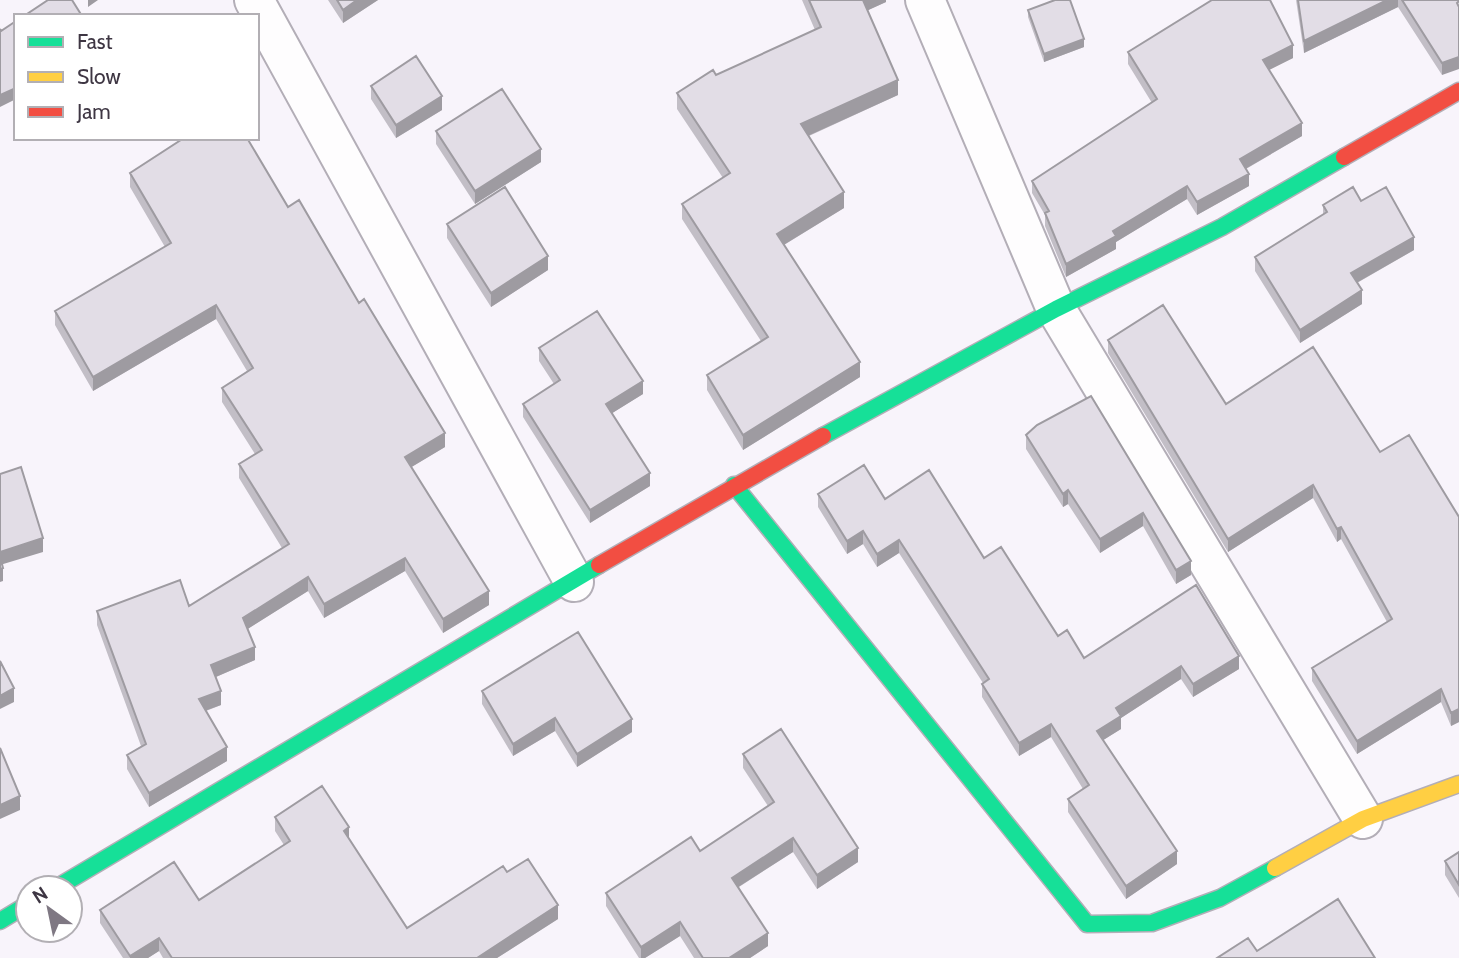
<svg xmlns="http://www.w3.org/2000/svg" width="1459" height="958" font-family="Cabin,sans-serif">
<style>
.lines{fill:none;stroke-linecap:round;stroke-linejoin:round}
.street-casing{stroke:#b3aeb7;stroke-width:42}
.fast-casing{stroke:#b3aeb7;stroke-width:19}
.slow-casing{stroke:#b3aeb7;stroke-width:19}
.jam-casing{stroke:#b3aeb7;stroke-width:19}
.street{stroke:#fefdfe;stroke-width:38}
.fast{stroke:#16e098;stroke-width:16}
.slow{stroke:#ffcf43;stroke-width:16}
.jam{stroke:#f24e42;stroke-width:16}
.wall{fill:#c2bec6}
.shaded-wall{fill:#9e9ba1}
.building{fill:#e2dde6;stroke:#9e9ba1;stroke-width:2}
</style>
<rect width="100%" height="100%" fill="#f8f4fb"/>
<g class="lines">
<defs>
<path id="street" d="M254,0L574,582
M925,0L1056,309L1363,819"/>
<path id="fast" d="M823,436L1056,309L1222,227L1344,157
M734,485L1087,924L1152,923L1220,898L1275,868
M56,888L599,565
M0,921L28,904"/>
<path id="slow" d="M1275,868L1363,819L1459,784"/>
<path id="jam" d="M1344,157L1459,91
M599,565L823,436"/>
</defs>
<!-- street casing -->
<use href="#street" class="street-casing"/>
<!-- fast casing -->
<use href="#fast" class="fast-casing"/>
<!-- slow casing -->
<use href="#slow" class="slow-casing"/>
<!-- jam casing -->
<use href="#jam" class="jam-casing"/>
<!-- street -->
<use href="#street" class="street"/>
<!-- fast -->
<use href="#fast" class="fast"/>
<!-- slow -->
<use href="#slow" class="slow"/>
<!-- jam -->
<use href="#jam" class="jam"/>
</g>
<!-- wall -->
<path class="wall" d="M328,0H378L343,23Z
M802,0H886V2L868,10L898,95L809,136L844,208L784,245L860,377L743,450L707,390V375L761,341L682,219V204L723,178L677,109V93L815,30Z
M1296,0H1459L1442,75L1398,7L1304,53Z
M1028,10L1084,47L1044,62L1028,17Z
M1128,52L1293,58L1269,70L1302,136L1246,169L1249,186L1197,215L1187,199L1116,242V249L1066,277L1045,226V215L1032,193V181L1152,103L1128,64Z
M371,86L442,110L396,138L371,99Z
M436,131L541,162L475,204L436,144Z
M130,173L288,207L359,303L445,447L411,467L489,605L443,633L405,571L324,618L308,591L247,629L255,660L216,677L221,705L206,711L227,761L149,807L127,769V755L141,746L97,625V611L189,606L282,548L239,478V464L255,454L222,402V388L247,371L216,319L93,391L55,325V311L165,247L130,187Z
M1361,201L1414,250L1357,283L1362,304L1300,343L1255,271V257L1323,215V205Z
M447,224L548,270L491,307L447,238Z
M1108,340L1226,404L1380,452L1459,517V722L1451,726L1441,702L1357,754L1312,681V668L1387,622L1341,539L1337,542L1313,498L1228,552L1108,353Z
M539,348L643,394L612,413L650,486L590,523L523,417V404L554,384L539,361Z
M1091,396L1191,575L1176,584L1143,526L1100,553L1068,504L1063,507L1026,449V435Z
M818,494L885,499L984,558L1058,636L1084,658L1239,669L1193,697L1181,679L1121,718V729L1103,740L1177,864L1126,899L1068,812V799L1083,789L1051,737L1019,756L982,697V684L983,683L899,553L877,567L863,544L847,554L818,507Z
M482,691L632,732L577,767L555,731L513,756L482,704Z
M743,754L858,862L817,889L793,852L739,887L768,946L750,958H694L680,936L645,958H639L606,906V893L700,851L768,806L743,768Z
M275,817L349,838L407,928L507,872L558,919L497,958H163L159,951L148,958H123L100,923V910L199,900L284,845L275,831Z
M1459,852V898L1445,875V861Z"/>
<!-- shaded-wall -->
<path class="shaded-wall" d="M88,0H98L88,7Z
M357,0H378L343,23V10Z
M862,0H886V2L862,13Z
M1387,0H1398V7L1304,53V41Z
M1084,39V47L1044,62V54Z
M1293,45V58L1263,73V60Z
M1459,57V69L1442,75V63Z
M898,80V95L801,139V124Z
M16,88V99L0,107V95Z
M442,96V110L396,138V125Z
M1302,123V136L1240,172V159Z
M541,149V162L475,204V191Z
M1249,174V186L1197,215V202Z
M1187,186V199L1116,242V249L1066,277V264L1113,231Z
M844,192V208L777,249V234Z
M1414,237V250L1351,286V273Z
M548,256V270L491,307V293Z
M1362,290V304L1300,343V330Z
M216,305V319L93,391V377Z
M860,362V377L743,450V435Z
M643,381V394L606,417V404Z
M445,433V447L405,471V457Z
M650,473V486L590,523V510Z
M1313,485V498L1228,552V539Z
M1068,490V504L1063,507V494Z
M1143,513V526L1100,553V539Z
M1341,527V539L1337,542V529Z
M863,531V544L847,554V541Z
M43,538V552L0,565V552Z
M899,540V553L877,567V554Z
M405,558V571L324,618V604Z
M1191,561V575L1176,584V570Z
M3,568V581L0,582V569Z
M308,577V591L243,632V618Z
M489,591V605L443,633V619Z
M255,647V660L211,679V665Z
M1239,656V669L1193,697V684Z
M1181,666V679L1121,718V729L1097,744V731L1116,708Z
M14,688V702L0,709V696Z
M1441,689V702L1357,754V741Z
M221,691V705L199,713V699Z
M1459,709V722L1451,726V713Z
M555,718V731L513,756V744Z
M632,719V732L577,767V754Z
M1051,724V737L1019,756V743Z
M227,747V761L149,807V793Z
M20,796V810L0,819V805Z
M349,827V841L344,831Z
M793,838V852L732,891V878Z
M858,848V862L817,889V875Z
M1177,851V864L1126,899V886Z
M558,905V919L497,958H477Z
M680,922V936L645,958H641V947Z
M768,933V946L750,958H729Z
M159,938V951L148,958H130V956Z"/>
<!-- building -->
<path class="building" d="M48,0H72L82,16H24Z
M337,0H357L343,10Z
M809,0H863L898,80L801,124L844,192L777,234L860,362L743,435L707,375L768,337L682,204L730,173L677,93L713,70L716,75L821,27Z
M1055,0H1070L1084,39L1044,54L1028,10Z
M1212,0H1270L1293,45L1263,60L1302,123L1240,159L1249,174L1197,202L1187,186L1113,231L1116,236L1066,264L1045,213L1049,211L1032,181L1157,99L1128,52Z
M1298,0H1387L1304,41Z
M1402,0H1459V1L1457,3L1459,7V57L1442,63Z
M16,21V88L0,95V29L1,31Z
M416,56L442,96L396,125L371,86Z
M502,89L541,149L475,191L436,131Z
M184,138H247L288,207L299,200L359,303L364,299L445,433L405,457L489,591L443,619L405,558L324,604L308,577L243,618L255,647L211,665L221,691L199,699L227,747L149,793L127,755L146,744L97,611L180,580L189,606L289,544L239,464L262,450L222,388L253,368L216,305L93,377L55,311L171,243L130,173Z
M505,187L548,256L491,293L447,224Z
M1353,187L1361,201L1386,187L1414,237L1351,273L1362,290L1300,330L1255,257L1327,212L1323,205Z
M1163,305L1226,404L1313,347L1380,452L1409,435L1459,517V709L1451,713L1441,689L1357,741L1312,668L1392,619L1341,527L1337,529L1313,485L1228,539L1108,340Z
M597,311L643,381L606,404L650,473L590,510L523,404L560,380L539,348Z
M1091,396L1191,561L1176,570L1143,513L1100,539L1068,490L1063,494L1026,435L1037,425Z
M864,465L885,499L929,470L984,558L1001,547L1058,636L1067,630L1084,658L1196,585L1239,656L1193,684L1181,666L1116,708L1121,716L1097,731L1177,851L1126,886L1068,799L1089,785L1051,724L1019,743L982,684L989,679L899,540L877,554L863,531L847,541L818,494Z
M21,467L43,538L0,552V474Z
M0,556L3,568L0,569Z
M578,632L632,719L577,754L555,718L513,744L482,691Z
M0,661L14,688L0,696Z
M781,729L858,848L817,875L793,838L732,878L768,933L729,958H703L680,922L641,947L606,893L691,837L700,851L774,802L743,754Z
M0,748L20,796L0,805Z
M322,786L349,827L344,831L407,928L503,866L507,872L528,859L558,905L477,958H172L159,938L130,956L100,910L174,862L199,900L290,841L275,817Z
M1459,852V885L1445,861Z
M1338,899L1375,958H1217L1248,938L1257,951Z"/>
<!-- legend -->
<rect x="14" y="14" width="245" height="126" fill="#ffffff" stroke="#b2afb4" stroke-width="2"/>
<rect x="28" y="37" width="35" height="10" fill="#16e098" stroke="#b2afb4" stroke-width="2"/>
<text x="77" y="49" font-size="21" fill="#3e3643">Fast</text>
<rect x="28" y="72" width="35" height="10" fill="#ffcf43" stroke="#b2afb4" stroke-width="2"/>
<text x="77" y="84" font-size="21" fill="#3e3643">Slow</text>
<rect x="28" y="107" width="35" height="10" fill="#f24e42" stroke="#b2afb4" stroke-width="2"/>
<text x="77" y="119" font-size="21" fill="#3e3643">Jam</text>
<!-- north arrow -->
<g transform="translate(49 909) rotate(327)"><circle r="33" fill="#ffffff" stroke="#b2afb4" stroke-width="2"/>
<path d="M0-5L12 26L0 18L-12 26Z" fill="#7f7883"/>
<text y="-10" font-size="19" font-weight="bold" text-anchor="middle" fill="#3e3643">N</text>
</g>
</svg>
